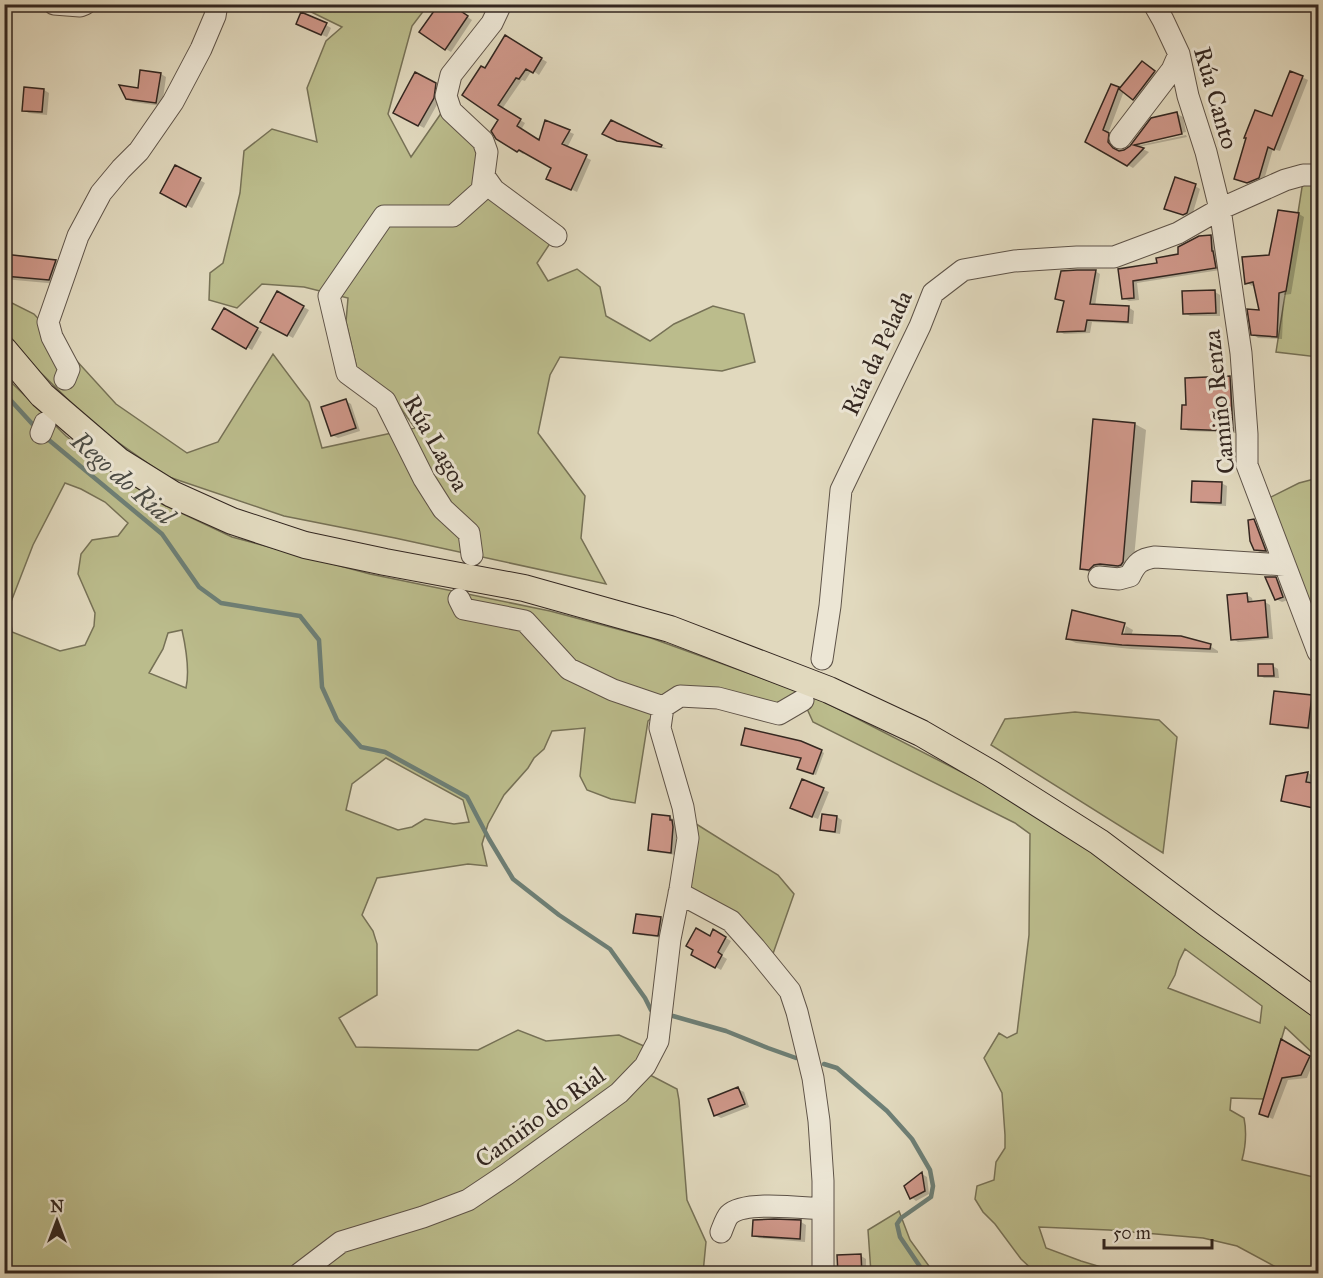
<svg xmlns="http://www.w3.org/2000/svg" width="1323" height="1278" font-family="'IM FELL Great Primer',serif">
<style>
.green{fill:#bbbc8c;stroke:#767156;stroke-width:1.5;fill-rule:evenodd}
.shadow{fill:#0003}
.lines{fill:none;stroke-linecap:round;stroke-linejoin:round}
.stream{stroke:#6d7f76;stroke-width:4.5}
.building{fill:#ce9789;stroke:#322620;stroke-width:1.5}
.minor-casing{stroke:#5e5348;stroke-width:23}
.major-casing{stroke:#322620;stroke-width:28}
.minor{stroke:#ece6d5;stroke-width:21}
.major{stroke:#e1d9be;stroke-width:26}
.labels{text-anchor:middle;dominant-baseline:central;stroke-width:6;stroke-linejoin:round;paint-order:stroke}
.street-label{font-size:24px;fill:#322620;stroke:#ece6d5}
.water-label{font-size:26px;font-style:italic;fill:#4a4b44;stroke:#ece6d5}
</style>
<rect width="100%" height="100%" fill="#e1d9be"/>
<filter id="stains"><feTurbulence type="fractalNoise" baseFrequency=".00333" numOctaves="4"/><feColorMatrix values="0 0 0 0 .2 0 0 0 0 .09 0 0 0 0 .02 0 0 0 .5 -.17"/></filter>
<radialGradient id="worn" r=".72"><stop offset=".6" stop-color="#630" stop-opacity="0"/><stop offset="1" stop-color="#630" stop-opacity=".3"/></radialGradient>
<!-- green -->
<path class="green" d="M297,5H428L412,26L388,114L411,157L442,112L480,149L482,190L553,239L537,263L548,281L577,269L600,287L606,316L650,341L674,324L713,306L744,314L755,362L722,371L560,357L550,375L538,433L585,496L581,538L606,584L395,538L284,516L166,476L95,426L40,372L12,339L5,326L4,299L34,314L116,404L187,453L218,442L273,354L309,402L322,448L415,428L392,396L357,369L346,322L348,298L304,287L262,284L237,308L209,300L210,273L223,263L240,193L244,151L272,129L317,142L307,88L326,41L342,27Z
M1318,175V357L1276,352L1303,181Z
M4,372L13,384L66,436L102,464L162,504L232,537L370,574L550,611L651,638L817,698L1018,801L1078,840L1318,1017V1058L1285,1027L1264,1099L1231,1098L1230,1110L1244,1118C1247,1133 1246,1145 1242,1160L1318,1178V1273H1287L1237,1246L1203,1238L1109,1230L1039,1227L1046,1248L1081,1261L1121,1273H1036L1021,1259L995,1224L983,1212L975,1199L977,1186L994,1180L996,1162L1005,1148V1135L1002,1093L984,1058L999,1033L1007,1038L1017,1033L1029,935L1030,834L1015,823L813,722L803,700L779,713L718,698L663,707L648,721L635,803L611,799L587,790L580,776L585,728L552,731L544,749L534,758L528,768L504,795L488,824L482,844L487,866L468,864L377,878L362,915L373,931L377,944V995L339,1018L356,1047L478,1050L518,1030L546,1041L619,1035L653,1050L650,1075L677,1089L679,1100L687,1200L706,1242L703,1273H5ZM65,483L81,489L105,502L128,523L118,536L92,540L81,554L78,574L95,613L94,626L85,645L60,651L12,632L9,607L33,545ZM182,630C186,648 190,670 186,688L149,673L163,649L168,633ZM386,758L463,800L469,822L454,824L425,819L412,827L398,830L346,810L352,784ZM1185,949L1262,1006L1260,1023L1168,988L1175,975L1179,961Z
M1318,478V652L1261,502L1299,483Z
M1075,712L1159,720L1177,737L1163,853L991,745L1005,719Z
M685,817L778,875L794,894L769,965L731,921L679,893Z
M899,1211L910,1240L934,1273H871L868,1230Z"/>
<!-- shadow -->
<path class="shadow" d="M449,4L472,20L451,52L446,49Z
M565,4H580L573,11Z
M326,25L331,28L327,37L303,27Z
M513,42L547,62L539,75L532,70L525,81L522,80L502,109L525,123L521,130L540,142L546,122L574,134L567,148L591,160L577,192L554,181L553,167L525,152L523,154L497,138L500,119L486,70Z
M1147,66L1159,75L1139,102L1124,91L1108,134L1113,138V147L1119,152L1131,147L1177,114L1183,117L1186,132L1140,142V145L1186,135L1187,137L1138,147L1149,152L1133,168L1087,141L1111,86L1120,90Z
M1291,72L1308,80L1280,151L1273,149L1264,180L1254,185L1241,181L1236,178L1273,118Z
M161,74L166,77L162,106L133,102L127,98Z
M415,74L441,88L439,101L424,128L395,112Z
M25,88L44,90L49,93L47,115L29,113L23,110Z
M611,122L661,146L667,149L624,143L604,133Z
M176,167L205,183L192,208L162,193Z
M1195,186L1200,189L1192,216L1190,217L1166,209Z
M1299,214L1304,217L1291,294L1284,295L1282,339L1258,338L1253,334L1261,311L1255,285L1252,286L1247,283L1270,256Z
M1211,236L1216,239L1220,270L1137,283L1139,300L1129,301L1123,298L1120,271L1159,264L1180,255Z
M4,256L56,261L64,266L58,284L4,279Z
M1095,271L1100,274L1095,306L1128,307L1134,311L1133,324L1092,322L1090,333L1064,334L1059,331L1065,302L1057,298Z
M1215,292L1220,295V316H1190L1185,313Z
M278,293L309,310L293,338L262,321Z
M225,310L262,332L252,350L214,329Z
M1229,378L1235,381L1238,433L1188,431L1183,428L1188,406Z
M346,401L351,404L360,431L338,438L332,435Z
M1135,424L1146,430L1133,569L1092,574L1082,568Z
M1221,483L1227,486L1226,506L1198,504L1192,501Z
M1254,521L1259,524L1270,553H1261L1255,549Z
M1276,579L1281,582L1288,600L1282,602L1276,599Z
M1247,595L1252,598L1253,603L1265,602L1270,605L1273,639L1238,642L1233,639Z
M1073,612L1125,625H1123L1119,641L1122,642L1126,626L1133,630L1131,636L1210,646L1218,651V653L1131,649L1076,643L1068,639Z
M1273,666L1278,669L1279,678H1264L1259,675Z
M1275,692L1312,697L1317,700L1314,730L1277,726L1271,723Z
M746,746L821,751L824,753L816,775L802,770V759Z
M1308,773L1313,776L1311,784L1318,786V809L1288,803L1282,800L1287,777Z
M803,781L829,792L818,819L797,811Z
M824,816L837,817L842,820L840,834L827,832L822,829Z
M670,817L675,820V823L677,824L678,831L676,855L655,852L650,849Z
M637,915L661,918L666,921L663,938L640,935L635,932Z
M714,931L731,941L722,956L727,959L721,970L693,954L695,950L710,938Z
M1282,1041L1314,1060L1307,1078L1288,1080L1273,1119L1261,1114Z
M738,1089L744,1092L749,1107L721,1118L715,1115Z
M922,1174L927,1177L929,1194L916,1201L911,1197Z
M774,1220L801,1222L806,1225L805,1242L759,1238L754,1235Z
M861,1256L866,1259V1274H839Z"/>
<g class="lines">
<!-- stream -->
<path class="stream" d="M4,393L36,428
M44,436L162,534L199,587L221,603L300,616L319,640L322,687L337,720L361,747L385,752L467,797L489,839L513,879L559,915L610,949L645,998L651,1010
M673,1016L726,1031L768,1048L796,1058
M824,1064L837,1068L887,1111L912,1139L930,1170L933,1186L931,1197L901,1218L897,1224L900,1237L925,1274"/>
</g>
<!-- building -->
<path class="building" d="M439,4H450L468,16L445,50L419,32Z
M301,12L327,23L321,35L296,24Z
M505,35L542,58L533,73L526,69L519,79L516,78L498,105L521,119L517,126L539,140L545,120L570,130L562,144L587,155L571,190L546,179L551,168L519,150L517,152L496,139L491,131L498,120L462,95L481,66L485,68Z
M1142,61L1155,71L1133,100L1119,89Z
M140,70L161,73L156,103L126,99L119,85L138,88Z
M1290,71L1303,76L1274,150L1268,147L1259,178L1247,183L1234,179L1246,138H1244L1255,110L1272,116Z
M415,72L436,83L434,98L418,126L393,113Z
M1111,84L1119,87L1103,130L1109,133L1108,142L1113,148L1119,151L1124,150L1130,146L1151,118L1177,112L1182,134L1134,145L1144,148L1127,166L1085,142Z
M24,87L44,89L42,112L22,111Z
M611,120L662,145L661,147L617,141L602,134Z
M175,165L201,178L186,207L160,193Z
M1175,177L1196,184L1187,213L1183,215L1164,209Z
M1278,210L1299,213L1286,291L1279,293L1277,337L1251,335L1247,309L1259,310L1253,282L1245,284L1242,257L1269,255Z
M1211,235L1212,251H1213L1216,268L1133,281L1134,298L1122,299L1118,269L1157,263L1156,258L1178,254V247L1199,236Z
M4,254L56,260L49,280L4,276Z
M1077,270H1096L1090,304L1129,306L1128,322L1087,320L1085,331L1057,332L1064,301L1055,299L1061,271Z
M1215,290L1216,313L1183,314L1182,291Z
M277,291L304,306L287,336L260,322Z
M224,308L258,328L246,349L212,329Z
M1230,376L1233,431L1181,429L1182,405H1186L1185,378Z
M346,399L356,428L331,436L321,407Z
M1093,419L1135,423L1123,562L1121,565L1118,566L1100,564L1094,565L1089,570L1080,569Z
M1192,481L1222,482L1221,503L1191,502Z
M1254,519L1266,551L1254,550L1250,541L1248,520Z
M1265,577H1276L1283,597L1275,600Z
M1247,593L1248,602L1265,600L1268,637L1231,640L1227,595Z
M1072,610L1125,623L1122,634L1181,636L1211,644L1210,649L1122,645L1066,639Z
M1258,664H1273L1274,676H1258Z
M1274,691L1312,695L1308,728L1270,724Z
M745,728L801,741L822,750L813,774L797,769L801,758L741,745Z
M1308,772L1306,782L1318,784V809L1281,801L1286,776Z
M802,779L824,788L812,817L790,808Z
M652,814L670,816V820H672L673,827L671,853L648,850Z
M822,814L837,816L835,832L820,830Z
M636,914L661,917L658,936L633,933Z
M696,928L710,936L713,929L726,937L718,952L722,955L715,968L691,955L693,950L686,946Z
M1281,1039L1310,1056L1301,1075L1282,1078L1268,1117L1259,1114Z
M738,1087L745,1104L714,1116L708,1099Z
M922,1172L925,1191L910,1199L904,1186Z
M774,1219L801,1220L800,1239L752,1236L753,1220Z
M861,1254L862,1274H838L837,1255Z"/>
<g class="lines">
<defs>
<path id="minor" d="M54,4L80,6L85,4
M1154,4L1163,20L1179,54L1188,96L1206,152L1220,209L1241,353L1247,434V465L1318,652
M1120,138L1172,70L1179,54
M484,176L494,190L556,236
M65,379L69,369L52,337L48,322L78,236L101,193L121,169L139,151L173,102L201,49L215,16L217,4
M41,433L45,423
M472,555L469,533L443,509L424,479L385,401L347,373L329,296L384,216H453L482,190L487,152L483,141L451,111L446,96L451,75L492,23L501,4
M1099,577L1119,579L1130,576C1136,563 1141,559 1155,557L1285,565
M459,599L464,609L525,621L569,669L613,690L663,707L680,696L718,698L779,714L803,700
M822,659L830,606L841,490L920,326L933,293L963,270L1014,261L1077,257H1114L1178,233L1220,209L1285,180L1303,175H1318
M679,893L731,921L755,948L790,991L797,1012L813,1078L819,1121L823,1181V1274
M721,1232C723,1227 726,1218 729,1215C744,1200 802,1208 823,1209
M299,1274L341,1242L423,1217L468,1200L507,1174L619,1093L645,1066L658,1041L670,939L680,889L688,838L683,807L660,728L663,707"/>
<path id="major" d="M4,350L42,395L119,461L172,494L232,521L305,545L385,562L524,588L670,629L829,690L921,733L990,773L1099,842L1208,924L1318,1004"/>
</defs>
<!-- minor casing -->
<use href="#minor" class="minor-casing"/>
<!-- major casing -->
<use href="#major" class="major-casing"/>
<!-- minor -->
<use href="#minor" class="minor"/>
<!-- major -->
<use href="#major" class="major"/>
</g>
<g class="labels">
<!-- street labels -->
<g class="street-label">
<text transform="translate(1216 98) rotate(74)">Rúa Canto</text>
<text transform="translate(877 353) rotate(-65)">Rúa da Pelada</text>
<text transform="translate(1219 402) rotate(-96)">Camiño Renza</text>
<text transform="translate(436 443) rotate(60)">Rúa Lagoa</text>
<text transform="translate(540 1117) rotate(-36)">Camiño do Rial</text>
</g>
<!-- water labels -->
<g class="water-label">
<text transform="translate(123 478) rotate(41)">Rego do Rial</text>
</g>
</g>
<!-- margin -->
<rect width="1323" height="1278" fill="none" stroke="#e1d9be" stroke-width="24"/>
<rect x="6" y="6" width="1311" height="1266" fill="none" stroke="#322620" stroke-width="3"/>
<rect x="12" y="12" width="1299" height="1254" fill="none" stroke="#322620" stroke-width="1.5"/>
<!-- north arrow -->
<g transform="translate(57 1221)" stroke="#ece6d5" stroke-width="4.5" paint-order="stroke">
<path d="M0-4.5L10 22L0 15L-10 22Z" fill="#322620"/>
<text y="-9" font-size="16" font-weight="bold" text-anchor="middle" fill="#322620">N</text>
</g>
<!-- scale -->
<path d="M1104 1239v9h108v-9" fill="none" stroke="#322620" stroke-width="3"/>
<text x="1113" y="1239" font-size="18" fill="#322620" stroke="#ece6d5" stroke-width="4.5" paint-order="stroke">50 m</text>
<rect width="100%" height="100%" filter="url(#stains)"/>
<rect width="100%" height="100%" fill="url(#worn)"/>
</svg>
